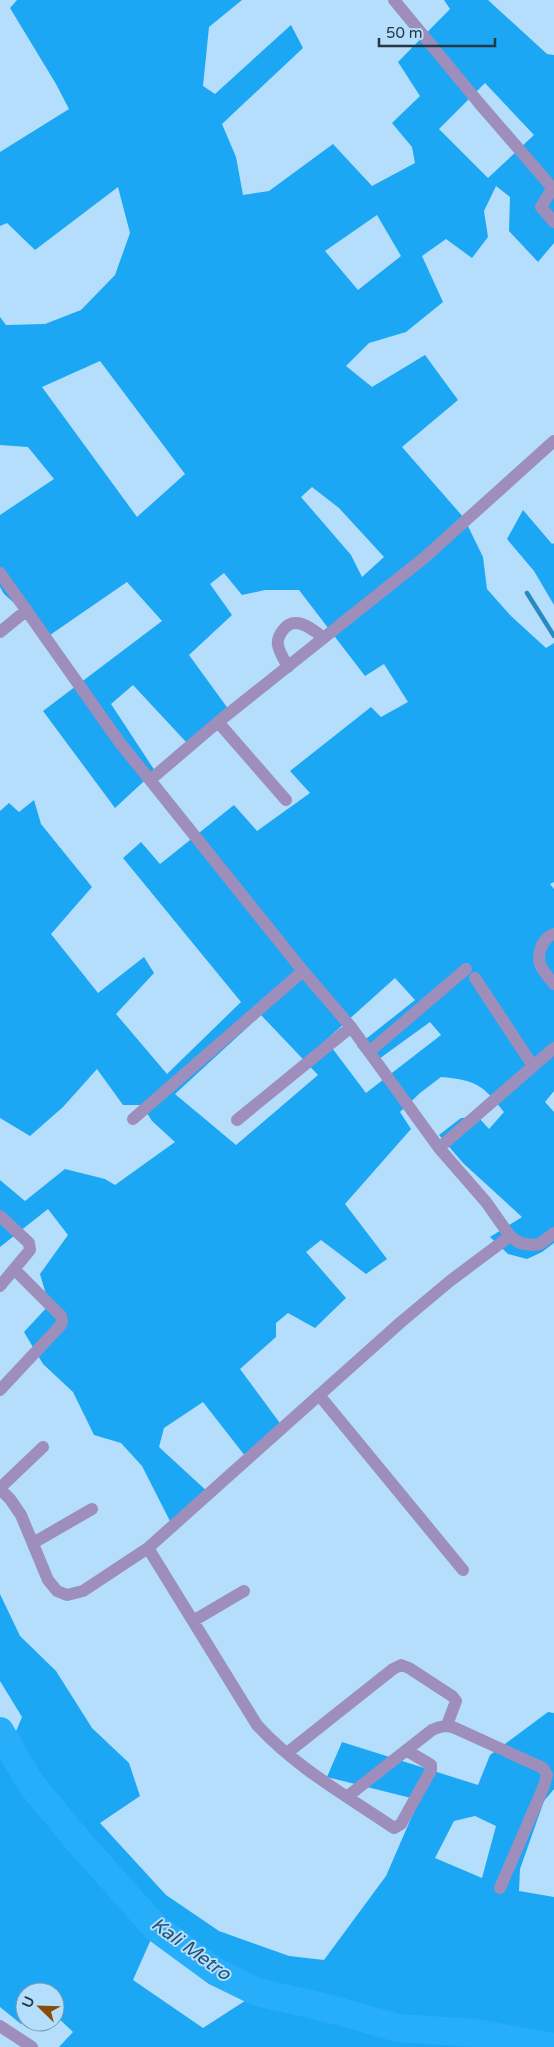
<svg xmlns="http://www.w3.org/2000/svg" width="554" height="2047" viewBox="0 0 554 2047" font-family="'Varela Round',sans-serif">
<style>
.forest{fill:#1ba7f3;fill-rule:evenodd}
.lines{fill:none;stroke-linecap:round;stroke-linejoin:round}
.stream{stroke:#278ac3;stroke-width:4.5}
.river{stroke:#27aefa;stroke-width:28}
.minor{stroke:#9e8ebc;stroke-width:12}
.labels{text-anchor:middle;dominant-baseline:central;stroke-width:4;stroke-linejoin:round;paint-order:stroke}
.water-label{font-size:19px;font-style:italic;fill:#235373;stroke:#b4defc}
</style>
<rect width="100%" height="100%" fill="#b4defc"/>
<path class="forest" d="M 17,0 L 242,0 L 209,27 L 203,86 L 215,94 L 291,25 L 303,48 L 222,124 L 236,157 L 243,195 L 269,191 L 333,144 L 372,186 L 415,163 L 412,147 L 392,123 L 420,96 L 398,62 L 450,9 L 444,0 L 488,0 L 547,54 L 554,55 L 554,243 L 538,262 L 509,231 L 510,197 L 496,186 L 484,211 L 488,237 L 472,258 L 446,239 L 422,256 L 443,302 L 406,332 L 369,343 L 346,366 L 372,387 L 425,355 L 458,400 L 402,447 L 464,518 L 483,557 L 487,589 L 511,616 L 546,648 L 554,643 L 554,882 L 550,884 L 554,889 L 554,1091 L 545,1102 L 554,1112 L 554,1243 L 542,1252 L 527,1259 L 508,1254 L 490,1237 L 522,1217 L 463,1163 L 439,1135 L 461,1118 L 478,1117 L 489,1129 L 504,1112 C 483,1085 476,1080 441,1077 L 420,1093 L 400,1112 L 411,1129 L 345,1204 L 387,1259 L 366,1274 L 321,1240 L 306,1252 L 346,1298 L 315,1328 L 288,1313 L 276,1323 L 276,1337 L 240,1369 L 285,1430 L 249,1461 L 203,1402 L 164,1428 L 159,1447 L 210,1494 L 174,1529 L 142,1466 L 121,1443 L 94,1435 L 73,1392 L 43,1364 L 24,1332 L 49,1305 L 40,1274 L 68,1235 L 48,1209 L 0,1247 L 0,1180 L 25,1201 L 65,1169 L 105,1179 L 115,1185 L 175,1142 L 152,1121 L 142,1105 L 123,1105 L 97,1069 L 63,1107 L 30,1136 L 0,1118 L 0,811 L 9,803 L 19,812 L 34,800 L 41,824 L 92,887 L 51,934 L 98,993 L 144,957 L 154,973 L 116,1014 L 167,1074 L 241,1002 L 123,858 L 141,842 L 160,864 L 234,805 L 257,831 L 310,793 L 290,771 L 371,707 L 381,717 L 408,702 L 384,664 L 365,676 L 299,590 L 265,590 L 242,595 L 224,573 L 210,584 L 232,615 L 189,655 L 229,710 L 187,743 L 133,685 L 111,704 L 155,771 L 115,808 L 43,711 L 162,621 L 127,582 L 50,635 L 4,594 L 0,587 L 0,515 L 54,479 L 28,447 L 0,445 L 0,317 L 6,325 L 45,324 L 81,310 L 115,275 L 130,233 L 118,187 L 35,250 L 7,223 L 0,226 L 0,152 L 69,109 L 56,84 L 10,8 ZM 485,83 L 534,135 L 488,178 L 439,129 ZM 377,215 L 401,256 L 358,290 L 325,251 ZM 100,361 L 185,474 L 137,517 L 42,387 ZM 312,487 L 339,508 L 384,557 L 362,577 L 351,555 L 301,497 ZM 395,978 L 415,1000 L 357,1046 L 372,1064 L 430,1022 L 441,1035 L 366,1093 L 326,1040 ZM 261,1015 L 318,1075 L 236,1145 L 175,1094 Z
M 523,510 L 552,544 L 554,543 L 554,605 L 534,571 L 507,539 Z
M 0,1594 L 20,1636 L 56,1671 L 92,1728 L 129,1763 L 140,1796 L 100,1823 L 166,1895 L 219,1931 L 289,1956 L 324,1960 L 386,1876 L 419,1800 L 327,1777 L 342,1742 L 478,1785 L 490,1755 L 548,1712 L 554,1713 L 554,1789 L 544,1801 L 520,1869 L 519,1891 L 554,1897 L 554,2047 L 59,2047 L 73,2032 L 55,2015 L 55,1992 L 25,1992 L 25,2020 L 21,2024 L 0,2007 L 0,1733 L 10,1746 L 22,1717 L 0,1681 ZM 475,1816 L 496,1826 L 482,1878 L 435,1858 L 454,1821 ZM 156,1928 L 216,1972 L 257,1993 L 203,2028 L 133,1980 Z"/>
<g class="lines">
<path class="stream" d="M 527,593 L 554,636"/>
<path class="river" d="M 0,1731 L 31,1784 L 80,1843 L 156,1928 L 216,1972 L 257,1992 L 327,2008 L 398,2028 L 475,2033 L 554,2047"/>
<path class="minor" d="M 394,0 L 479,103 L 550,185 L 552,189 L 541,207 L 554,222
M 0,573 L 120,743 L 150,780 L 218,722 L 424,558 L 554,441
M 0,632 L 27,610
M 288,667 C 285,661 279,652 278,645 C 277,640 280,634 283,630 C 295,614 312,629 324,638
M 218,722 L 286,800
M 150,780 L 303,971 L 351,1027 L 439,1148 L 486,1202 L 510,1236 L 520,1243 L 532,1245 L 540,1244 L 554,1233
M 554,934 C 548,936 545,939 542,945 C 534,963 543,970 554,984
M 475,978 L 533,1066
M 369,1052 L 466,969
M 133,1119 L 303,971
M 237,1120 L 351,1027
M 439,1148 L 554,1048
M 0,1216 L 29,1243 L 30,1250 L 0,1286
M 0,1390 L 60,1326 L 62,1322 L 61,1316 L 15,1270
M 319,1395 L 463,1570
M 0,1488 L 43,1447
M 0,1489 L 10,1499 L 21,1515 L 48,1580 L 57,1591 L 67,1595 L 83,1591 L 148,1548 L 401,1322 L 450,1281 L 510,1236
M 33,1543 L 92,1509
M 148,1548 L 257,1725 C 295,1767 347,1796 394,1828 L 401,1824 L 431,1770 L 431,1765 L 406,1750
M 193,1621 L 244,1591
M 287,1753 L 393,1669 L 401,1665 L 409,1668 L 452,1696 L 456,1701 L 447,1725
M 348,1796 L 432,1730 C 441,1726 446,1725 455,1728 L 543,1768 L 547,1775 L 544,1786 L 500,1888
M 0,2026 L 32,2047"/>
</g>
<g class="labels">
<g class="water-label">
<text transform="translate(191 1949) rotate(36)">Kali Metro</text>
</g>
</g>
<g transform="translate(40 2007) rotate(293)"><circle r="24" fill="#b4defc" stroke="#7b9bb2"/>
<path d="M0-4L9 19L0 12L-9 19Z" fill="#884c08"/>
<text y="-8" font-size="14" font-weight="bold" text-anchor="middle" fill="#263642">U</text>
</g>
<path d="M379 38v8h116v-8" fill="none" stroke="#263642" stroke-width="2.5"/>
<text x="386" y="38" font-size="15" fill="#263642" stroke="#b4defc" stroke-width="4" paint-order="stroke">50 m</text>
</svg>
